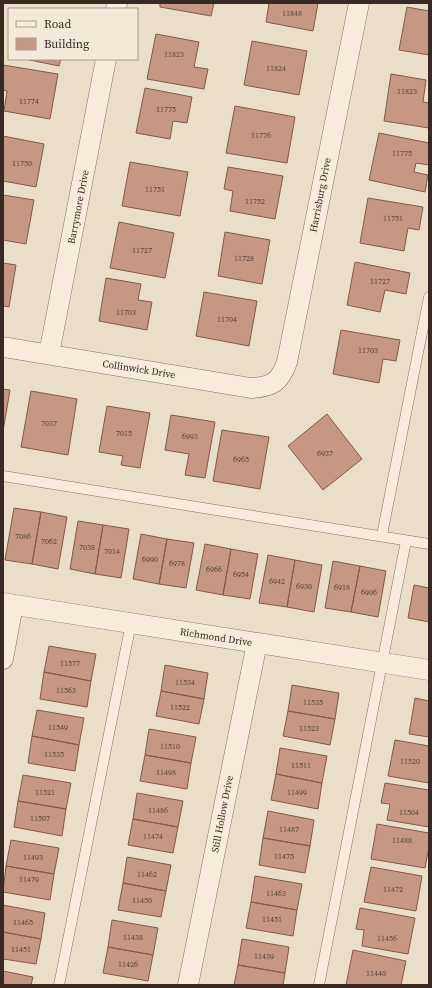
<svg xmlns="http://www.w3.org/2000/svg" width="432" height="988" viewBox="0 0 432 988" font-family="'Source Serif 4',serif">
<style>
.building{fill:#c69883;stroke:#845947}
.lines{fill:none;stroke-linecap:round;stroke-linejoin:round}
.lane-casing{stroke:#86705f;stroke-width:11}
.street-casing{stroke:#86705f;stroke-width:21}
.lane{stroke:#f7ecdc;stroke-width:10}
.street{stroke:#f7ecdc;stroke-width:20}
.labels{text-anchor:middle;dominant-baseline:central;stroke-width:3;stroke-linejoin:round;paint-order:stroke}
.number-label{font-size:8px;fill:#5c463a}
.street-label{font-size:10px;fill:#382a22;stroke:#f3e9d8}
</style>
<rect width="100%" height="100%" fill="#ebdec9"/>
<path class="building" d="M 160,3 L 214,3 L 211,16 L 160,7 Z
M 269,3 L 318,3 L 313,31 L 266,22 Z
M 407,7 L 429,11 L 429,55 L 399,50 Z
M 156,34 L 199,42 L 194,67 L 208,69 L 204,89 L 147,79 Z
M 252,41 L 307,51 L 299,95 L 244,85 Z
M 25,59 L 61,59 L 59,66 Z
M 3,65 L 58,74 L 50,119 L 4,111 L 7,91 L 3,90 Z
M 391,74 L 426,80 L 423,102 L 429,103 L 429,128 L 384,121 Z
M 145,88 L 192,97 L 187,123 L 173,121 L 170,139 L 136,133 Z
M 235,106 L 295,117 L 287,163 L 226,153 Z
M 379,133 L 429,143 L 429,165 L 416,163 L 414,172 L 428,175 L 425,192 L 369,180 Z
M 3,136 L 44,144 L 36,187 L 3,181 Z
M 130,162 L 188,172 L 180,216 L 122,206 Z
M 228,167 L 283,176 L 275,219 L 230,211 L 233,191 L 224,189 Z
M 3,195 L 34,200 L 26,244 L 3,240 Z
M 368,198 L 423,207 L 419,230 L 408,228 L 404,251 L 360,243 Z
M 119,222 L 174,233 L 165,278 L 110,268 Z
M 225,232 L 270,240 L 262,284 L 218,276 Z
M 355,262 L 410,273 L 406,294 L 385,290 L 380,312 L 347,305 Z
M 3,263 L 16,265 L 9,307 L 3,306 Z
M 106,278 L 141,284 L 138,300 L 152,302 L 147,330 L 99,321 Z
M 204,292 L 257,301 L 249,346 L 196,336 Z
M 341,330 L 400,340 L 396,361 L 383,359 L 379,383 L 333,374 Z
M 3,389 L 10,390 L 3,431 Z
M 31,391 L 77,399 L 68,455 L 21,447 Z
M 107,406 L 150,413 L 140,468 L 121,465 L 123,456 L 99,452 Z
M 327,414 L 362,459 L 323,490 L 288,446 Z
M 171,415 L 215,422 L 205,478 L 185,475 L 189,454 L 165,450 Z
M 222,430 L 269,437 L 260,489 L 213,481 Z
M 14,508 L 41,512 L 32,564 L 5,560 Z
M 41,512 L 67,517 L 58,569 L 32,564 Z
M 78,521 L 103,525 L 95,574 L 70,569 Z
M 103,525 L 129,529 L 121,578 L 95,574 Z
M 141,534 L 167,539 L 159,584 L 133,579 Z
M 167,539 L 194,543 L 186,588 L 159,584 Z
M 205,544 L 231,549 L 223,595 L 196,590 Z
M 231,549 L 258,554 L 250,599 L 223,595 Z
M 268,555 L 295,560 L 287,607 L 259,603 Z
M 295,560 L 322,565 L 314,612 L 287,607 Z
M 333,561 L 360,566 L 351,612 L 325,608 Z
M 360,566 L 386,571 L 378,617 L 351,612 Z
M 414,585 L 429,588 L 429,622 L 408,618 Z
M 49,646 L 96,654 L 91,681 L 44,672 Z
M 165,665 L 208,673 L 204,699 L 161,691 Z
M 44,672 L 91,681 L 87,707 L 40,699 Z
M 292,685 L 339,693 L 335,719 L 288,711 Z
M 161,691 L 204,699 L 199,724 L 156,716 Z
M 415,698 L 429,701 L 429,737 L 409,734 Z
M 37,710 L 84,718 L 79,745 L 32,736 Z
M 288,711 L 335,719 L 330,745 L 283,736 Z
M 149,729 L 196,737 L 191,763 L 145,755 Z
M 32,736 L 79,745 L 75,771 L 28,763 Z
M 395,740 L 429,746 L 429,783 L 388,776 Z
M 280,748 L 327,756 L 322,783 L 276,774 Z
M 145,755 L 191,763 L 187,789 L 140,781 Z
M 276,774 L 322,783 L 318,809 L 271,800 Z
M 23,775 L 71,783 L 66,809 L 18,801 Z
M 385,783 L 429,790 L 429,827 L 387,820 L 390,804 L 381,803 Z
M 137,793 L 183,801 L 178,827 L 133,819 Z
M 18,801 L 66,809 L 62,836 L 14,827 Z
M 268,811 L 314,820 L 310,846 L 263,838 Z
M 133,819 L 178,827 L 173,853 L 128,845 Z
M 377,824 L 429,833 L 429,847 L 425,868 L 371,859 Z
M 263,838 L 310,846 L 305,873 L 259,865 Z
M 11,840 L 59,848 L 54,874 L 6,866 Z
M 127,857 L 171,865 L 166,891 L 123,883 Z
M 6,866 L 54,874 L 50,900 L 3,892 Z
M 371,867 L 422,876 L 416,911 L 364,902 Z
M 255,876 L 302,884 L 297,910 L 251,902 Z
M 123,883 L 166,891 L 161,917 L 118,910 Z
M 251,902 L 297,910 L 293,936 L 246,928 Z
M 3,905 L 45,913 L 41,939 L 3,932 Z
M 360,908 L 415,918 L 408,954 L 362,946 L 364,930 L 356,929 Z
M 112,920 L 158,928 L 153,955 L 108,947 Z
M 3,932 L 41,939 L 36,964 L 3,959 Z
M 242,939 L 289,947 L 285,973 L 238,965 Z
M 108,947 L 153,955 L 148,981 L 103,973 Z
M 353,950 L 406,961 L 401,985 L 346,985 Z
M 238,965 L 285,973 L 283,985 L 234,985 Z
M 3,971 L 33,977 L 31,985 L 3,985 Z"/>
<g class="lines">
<defs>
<path id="lane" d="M 3,476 L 429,544
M 382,535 L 429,297
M 59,985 L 131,623
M 319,985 L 406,541"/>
<path id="street" d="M 116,9 L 117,3
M 3,347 L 251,388 C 272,387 280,382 287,362 L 359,3
M 49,354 L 106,59
M 3,603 L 429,670
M 3,659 L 13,605
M 188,985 L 257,643"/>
</defs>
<use href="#lane" class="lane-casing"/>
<use href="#street" class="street-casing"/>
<use href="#lane" class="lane"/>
<use href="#street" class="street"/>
</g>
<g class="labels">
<g class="number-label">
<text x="292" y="13">11848</text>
<text x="174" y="54">11823</text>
<text x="276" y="68">11824</text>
<text x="407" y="91">11823</text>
<text x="29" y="101">11774</text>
<text x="166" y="109">11775</text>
<text x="261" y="135">11776</text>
<text x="402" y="153">11775</text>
<text x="22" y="163">11750</text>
<text x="155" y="189">11751</text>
<text x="255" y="201">11752</text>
<text x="393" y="218">11751</text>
<text x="142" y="250">11727</text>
<text x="244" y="258">11728</text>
<text x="380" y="281">11727</text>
<text x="126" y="312">11703</text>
<text x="227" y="319">11704</text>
<text x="368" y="350">11703</text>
<text x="49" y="423">7037</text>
<text x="124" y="433">7015</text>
<text x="190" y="436">6993</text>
<text x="325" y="453">6937</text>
<text x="241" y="459">6965</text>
<text x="23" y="536">7086</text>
<text x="49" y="541">7062</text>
<text x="87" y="547">7038</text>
<text x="112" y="551">7014</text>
<text x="150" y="559">6990</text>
<text x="177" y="563">6978</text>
<text x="214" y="569">6966</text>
<text x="241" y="574">6954</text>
<text x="277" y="581">6942</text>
<text x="304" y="586">6930</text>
<text x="342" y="587">6918</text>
<text x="369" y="592">6906</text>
<text x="70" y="663">11577</text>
<text x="185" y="682">11534</text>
<text x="66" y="690">11563</text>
<text x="313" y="702">11535</text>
<text x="180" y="707">11522</text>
<text x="58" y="727">11549</text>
<text x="309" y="728">11523</text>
<text x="170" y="746">11510</text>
<text x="54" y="754">11535</text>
<text x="410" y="761">11520</text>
<text x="301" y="765">11511</text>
<text x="166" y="772">11498</text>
<text x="45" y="792">11521</text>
<text x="297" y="792">11499</text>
<text x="158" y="810">11486</text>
<text x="409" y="812">11504</text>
<text x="40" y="818">11507</text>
<text x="289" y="829">11487</text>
<text x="153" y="836">11474</text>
<text x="402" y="840">11488</text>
<text x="284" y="856">11475</text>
<text x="33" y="857">11493</text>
<text x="147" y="874">11462</text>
<text x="29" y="879">11479</text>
<text x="393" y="889">11472</text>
<text x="276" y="893">11463</text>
<text x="142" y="900">11450</text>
<text x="272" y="919">11451</text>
<text x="23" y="922">11465</text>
<text x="133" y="937">11438</text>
<text x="387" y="938">11456</text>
<text x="21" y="949">11451</text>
<text x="264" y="956">11439</text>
<text x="128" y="964">11426</text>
<text x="376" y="973">11440</text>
</g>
<g class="street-label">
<text transform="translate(320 195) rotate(-79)">Harrisburg Drive</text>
<text transform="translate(78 207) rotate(-79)">Barrymore Drive</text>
<text transform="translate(139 369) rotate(9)">Collinwick Drive</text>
<text transform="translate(216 637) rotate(9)">Richmond Drive</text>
<text transform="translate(222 814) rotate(-79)">Still Hollow Drive</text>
</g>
</g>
<rect width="432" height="988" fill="none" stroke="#382a22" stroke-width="8"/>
<rect x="8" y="8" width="130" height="52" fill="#f3e9d8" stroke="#a89d8f"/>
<rect x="16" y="21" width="20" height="6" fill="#f7ecdc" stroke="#a89d8f"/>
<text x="44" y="28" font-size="12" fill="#382a22">Road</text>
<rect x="16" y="38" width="20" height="12" fill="#c69883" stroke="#a89d8f"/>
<text x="44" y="48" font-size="12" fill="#382a22">Building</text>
</svg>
